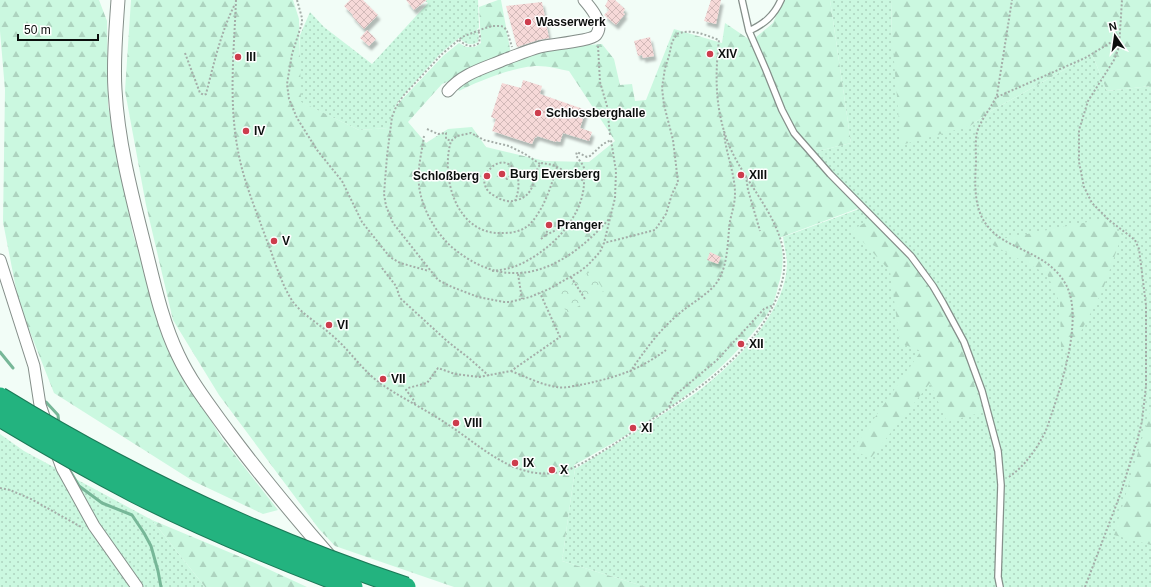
<svg xmlns="http://www.w3.org/2000/svg" width="1151" height="587" viewBox="0 0 1151 587" font-family="Arial,sans-serif">
<style>
.grass{fill:url(#grass-dots)}
.forest{fill:url(#forest-firs)}
.park{fill:url(#park-crowns)}
.lines{fill:none;stroke-linecap:round;stroke-linejoin:round}
.stream{stroke:#77b798;stroke-width:3}
.building{fill:url(#building-cross-hatch);filter:url(#shadow)}
.service-casing{stroke:#858f8a;stroke-width:8}
.minor-casing{stroke:#858f8a;stroke-width:13}
.tertiary-casing{stroke:#858f8a;stroke-width:15}
.path{stroke:#a4ada8;stroke-width:2;stroke-dasharray:2 2;stroke-linecap:butt}
.service{stroke:#fff;stroke-width:5.5}
.minor{stroke:#fff;stroke-width:11}
.tertiary{stroke:#fff;stroke-width:13}
.motorway-bridge-casing{stroke:#1b7957;stroke-width:21;stroke-linecap:butt}
.motorway-bridge{stroke:#23b37f;stroke-width:19}
.poi-dot{fill:#cd3d4d;stroke:#fff;stroke-width:1.5}
.labels{text-anchor:middle;dominant-baseline:central;stroke-width:3;stroke-linejoin:round;paint-order:stroke}
.poi-label{font-size:12px;font-weight:bold;fill:#0b0e0d;stroke:#fff;text-anchor:start}
</style>
<defs>
<pattern id="grass-dots" width="8" height="8" patternUnits="userSpaceOnUse"><rect width="8" height="8" fill="#cbf8e0"/><path d="M2 2h.1M6 6h.1" fill="none" stroke="#add3bf" stroke-width="1.8" stroke-linecap="round"/></pattern>
<pattern id="forest-firs" width="22" height="20" patternUnits="userSpaceOnUse"><rect width="22" height="20" fill="#cbf8e0"/><path d="M5 1l3.5 6h-7zM16 11l3.5 6h-7z" fill="#add3bf"/></pattern>
<pattern id="park-crowns" width="20" height="18" patternUnits="userSpaceOnUse"><rect width="20" height="18" fill="#cbf8e0"/><path d="M2 6a3 3 0 1 1 6 0M12 15a3 3 0 1 1 6 0" fill="none" stroke="#add3bf"/></pattern>
<pattern id="building-cross-hatch" width="8" height="8" patternUnits="userSpaceOnUse"><rect width="8" height="8" fill="#f6d9d8"/><path d="M0 0l8 8M0 8l8-8" fill="none" stroke="#d2b9b8"/></pattern>
<filter id="shadow"><feDropShadow dx="2.5" dy="4.5" stdDeviation="1" flood-color="#0004"/></filter>
</defs>
<rect width="100%" height="100%" fill="#f2fdf7"/>
<path class="grass" d="M 424,0 L 478,0 L 479,28 L 477,29 L 479,36 L 478,42 C 470,47 465,43 459,38 L 440,54 L 401,98 L 394,108 L 389,128 L 359,130 L 300,102 L 300,35 L 310,12 L 324,27 L 372,64 L 428,3 Z
M 830,0 L 891,0 L 892,37 L 970,126 L 991,111 L 1092,54 L 1107,91 L 1151,86 L 1151,587 L 646,587 L 562,561 L 575,469 C 605,451 634,433 663,414 C 677,405 693,396 706,385 C 740,358 786,310 787,264 C 787,256 784,246 783,237 L 859,209 L 863,204 L 814,152 L 851,143 Z
M 0,434 L 24,451 L 152,520 L 205,587 L 0,587 Z"/>
<path class="forest" d="M 0,0 L 99,0 L 107,21 L 108,106 L 133,234 L 174,362 L 223,440 L 278,510 L 263,514 L 193,481 L 54,393 L 19,304 L 3,222 L 5,90 L 0,31 Z
M 131,0 L 293,0 L 299,19 L 301,102 L 359,130 L 388,128 L 394,108 L 443,56 L 459,43 L 466,47 L 475,47 L 481,43 L 479,7 L 498,0 L 501,0 L 511,54 L 442,84 L 408,122 L 426,143 L 448,129 L 472,127 L 486,147 L 545,161 L 589,162 L 615,141 L 569,71 C 559,69 548,66 538,66 C 516,66 479,81 459,91 L 457,86 L 467,79 L 535,53 L 561,47 L 602,44 L 614,59 L 620,85 L 632,84 L 635,101 L 646,100 L 674,29 L 722,43 L 725,23 L 750,40 L 786,124 L 799,143 L 859,208 L 779,238 C 785,254 783,271 778,286 C 777,292 775,298 773,304 C 768,315 760,324 752,334 C 706,390 637,430 574,465 L 575,469 L 562,561 L 646,587 L 454,587 L 335,546 L 319,529 L 219,395 L 173,320 L 146,205 L 125,91 Z
M 783,0 L 830,0 L 851,143 L 814,152 L 802,139 L 791,124 L 755,38 L 773,23 Z
M 891,0 L 1151,0 L 1151,86 L 1107,91 L 1092,54 L 991,111 L 970,126 L 901,145 L 892,37 Z
M 1103,219 L 1122,235 L 1102,292 L 1072,348 L 1061,348 L 1060,303 L 1047,274 L 987,242 Z
M 870,220 L 909,257 L 929,287 L 952,328 L 967,362 L 983,412 L 947,422 L 930,383 L 870,459 L 853,449 L 921,351 L 900,343 L 890,271 L 852,230 Z
M 1151,408 L 1151,545 L 1114,535 Z
M 152,520 L 255,563 L 307,587 L 205,587 Z"/>
<path class="park" d="M 592,271 L 604,291 L 567,313 L 555,292 Z"/>
<g class="lines">
<path class="stream" d="M 0,352 L 13,368
M 46,402 L 58,415 L 59,424
M 66,464 L 79,486 L 102,503 L 132,515 L 144,533 L 151,546 L 158,571 L 161,587"/>
</g>
<path class="building" d="M 350,0 L 363,0 L 378,15 L 364,29 L 352,16 L 353,15 L 344,6 Z
M 406,0 L 427,0 L 414,10 Z
M 608,0 L 615,0 L 625,9 L 623,13 L 625,14 L 616,25 L 604,15 L 609,10 L 605,6 Z
M 711,0 L 721,0 L 716,24 L 704,21 Z
M 542,2 L 549,38 L 538,40 L 517,47 L 506,6 Z
M 367,30 L 376,39 L 369,46 L 360,38 Z
M 650,37 L 654,56 L 643,58 L 642,55 L 638,56 L 634,41 Z
M 523,80 L 542,86 L 540,94 L 586,110 L 580,128 L 592,132 L 589,141 L 563,133 L 560,142 L 556,141 L 556,142 L 537,136 L 536,138 L 535,137 L 532,144 L 492,131 L 496,119 L 491,117 L 502,83 L 521,88 Z
M 710,252 L 721,257 L 718,264 L 707,260 Z"/>
<g class="lines">
<defs>
<path id="service" d="M 742,0 L 749,31 L 766,70 L 782,110 L 794,133 L 830,174 L 911,256 L 933,286 L 943,303 L 964,342 L 982,391 L 998,451 L 1001,485 L 998,577 L 1000,587
M 749,31 C 764,24 774,16 781,0"/>
<path id="minor" d="M 448,91 C 463,73 485,68 506,59 C 517,55 529,50 540,47 C 552,44 591,41 596,35 C 605,24 591,8 584,0
M 0,260 L 34,366 L 40,405 L 47,425
M 55,449 L 62,468 L 94,526 L 137,587"/>
<path id="tertiary" d="M 118,0 C 116,30 113,60 115,90 C 118,144 132,196 145,248 C 154,284 162,322 178,355 C 191,383 211,408 229,433 C 261,476 296,518 331,558"/>
</defs>
<use href="#service" class="service-casing"/>
<use href="#minor" class="minor-casing"/>
<use href="#tertiary" class="tertiary-casing"/>
<path class="path" d="M 236,0 C 234,52 228,104 239,156 C 245,185 257,213 267,241 C 275,261 281,284 293,302 C 304,316 321,325 334,337 C 349,350 360,367 376,380 C 398,397 424,408 447,424 C 480,445 511,478 554,473 C 573,471 591,458 608,448 C 628,435 648,422 668,409 C 715,378 767,338 782,282 C 796,228 744,187 727,140 C 715,107 715,75 719,40 C 705,35 692,28 677,34 L 672,42 L 669,56 L 665,68 L 662,88 L 664,105 L 673,140 L 678,182 L 672,194 L 666,214 L 655,230 L 604,243
M 297,0 L 302,18 L 302,23 L 292,54 L 287,84 L 289,99 L 297,118 L 317,150 L 342,181 L 362,222 L 385,251 L 390,257 L 400,263 L 429,271
M 459,40 C 465,45 471,49 479,43 L 480,36 L 478,30
M 598,46 L 600,82 L 607,106 L 610,135
M 185,53 L 200,93 L 204,95 L 206,94 C 214,63 221,32 235,4
M 997,97 L 1085,58 L 1120,37
M 427,129 L 438,134 L 446,133 L 446,139 L 451,141
M 424,136 C 422,152 417,169 419,185 C 421,207 436,234 453,248 C 511,296 565,269 609,219
M 540,164 L 525,154 L 509,146 L 484,140 L 471,133 L 457,136 L 451,141 C 440,178 457,236 503,233 C 513,233 522,231 529,225 C 544,210 551,186 557,167
M 746,176 L 748,190 L 760,231
M 506,178 L 507,179 L 516,171
M 515,201 C 528,170 502,146 484,177 C 484,185 486,191 493,195 C 501,200 508,203 517,200 C 539,194 531,171 542,163 L 553,165 L 584,181
M 548,227 L 546,235 L 568,224
M 541,239 L 546,235
M 382,268 L 396,286 L 400,298 L 447,341 L 470,359 L 489,376
M 492,271 C 500,270 508,269 516,266 C 548,253 582,220 584,184 C 584,179 585,173 584,168 C 583,164 578,159 576,155 L 577,152 L 587,157 L 590,156 L 603,144 L 611,140 L 616,171 L 615,198 L 604,243 L 600,252 L 588,265 L 579,272 L 549,289 L 530,297 L 510,302 L 504,302 L 478,297 L 452,287 L 438,280 L 393,223 L 386,206 L 384,194 L 387,156 L 392,117 L 396,107 L 403,96 L 442,54 L 462,37 L 485,28 L 493,26 L 501,26 L 504,27 L 507,31 L 512,47
M 518,274 L 522,299
M 571,277 L 585,299
M 511,371 C 526,377 542,385 557,387 C 565,389 576,385 585,384 C 617,377 639,370 666,350
M 630,372 C 645,350 660,329 681,312 C 692,303 705,296 715,285 C 729,267 727,242 730,221 C 732,212 735,203 735,194 C 735,172 725,152 724,131
M 415,404 L 413,399 L 406,390 L 408,388 L 427,383 L 438,368 L 455,374 L 479,377 L 511,371 L 560,337 L 540,293
M 669,407 L 673,397 L 717,360 L 764,309 L 773,305
M 1009,477 C 1023,467 1034,453 1042,438 C 1047,430 1049,421 1052,413 C 1063,380 1084,314 1065,283 C 1052,261 1030,254 1009,243 C 974,225 974,197 976,162 C 976,152 975,142 977,132 C 981,119 992,107 997,95 L 1012,0
M 0,488 L 10,490 L 31,499 L 83,528
M 1085,587 L 1120,495 L 1138,438 L 1142,421 L 1146,386 L 1146,305 L 1139,249 L 1135,240 L 1109,220 L 1092,203 L 1084,187 L 1079,162 L 1079,130 L 1088,101 L 1114,60 L 1119,47 L 1122,0"/>
<use href="#service" class="service"/>
<use href="#minor" class="minor"/>
<use href="#tertiary" class="tertiary"/>
<defs>
<path id="motorway-bridge" d="M 0,397 C 130,477 261,539 406,587
M 0,417 C 45,444 89,469 135,493 C 206,529 279,559 353,587"/>
</defs>
<use href="#motorway-bridge" class="motorway-bridge-casing"/>
<use href="#motorway-bridge" class="motorway-bridge"/>
</g>
<g class="poi-dot">
<circle cx="528" cy="22" r="4"/>
<circle cx="710" cy="54" r="4"/>
<circle cx="238" cy="57" r="4"/>
<circle cx="538" cy="113" r="4"/>
<circle cx="246" cy="131" r="4"/>
<circle cx="502" cy="174" r="4"/>
<circle cx="741" cy="175" r="4"/>
<circle cx="487" cy="176" r="4"/>
<circle cx="549" cy="225" r="4"/>
<circle cx="274" cy="241" r="4"/>
<circle cx="329" cy="325" r="4"/>
<circle cx="741" cy="344" r="4"/>
<circle cx="383" cy="379" r="4"/>
<circle cx="456" cy="423" r="4"/>
<circle cx="633" cy="428" r="4"/>
<circle cx="515" cy="463" r="4"/>
<circle cx="552" cy="470" r="4"/>
</g>
<g class="labels">
<g class="poi-label">
<text x="536" y="22">Wasserwerk</text>
<text x="718" y="54">XIV</text>
<text x="246" y="57">III</text>
<text x="546" y="113">Schlossberghalle</text>
<text x="254" y="131">IV</text>
<text x="510" y="174">Burg Eversberg</text>
<text x="749" y="175">XIII</text>
<text x="479" y="176" text-anchor="end">Schloßberg</text>
<text x="557" y="225">Pranger</text>
<text x="282" y="241">V</text>
<text x="337" y="325">VI</text>
<text x="749" y="344">XII</text>
<text x="391" y="379">VII</text>
<text x="464" y="423">VIII</text>
<text x="641" y="428">XI</text>
<text x="523" y="463">IX</text>
<text x="560" y="470">X</text>
</g>
</g>
<g transform="translate(1115 36) rotate(347)" stroke="#ffffff" stroke-width="3" paint-order="stroke">
<path d="M0-3L7 15L0 10L-7 15Z" fill="#0b0e0d"/>
<text y="-6" font-size="11" font-weight="bold" text-anchor="middle" fill="#0b0e0d">N</text>
</g>
<path d="M18 34v6h80v-6" fill="none" stroke="#0b0e0d" stroke-width="2"/>
<text x="24" y="34" font-size="12" fill="#0b0e0d" stroke="#ffffff" stroke-width="3" paint-order="stroke">50 m</text>
</svg>
